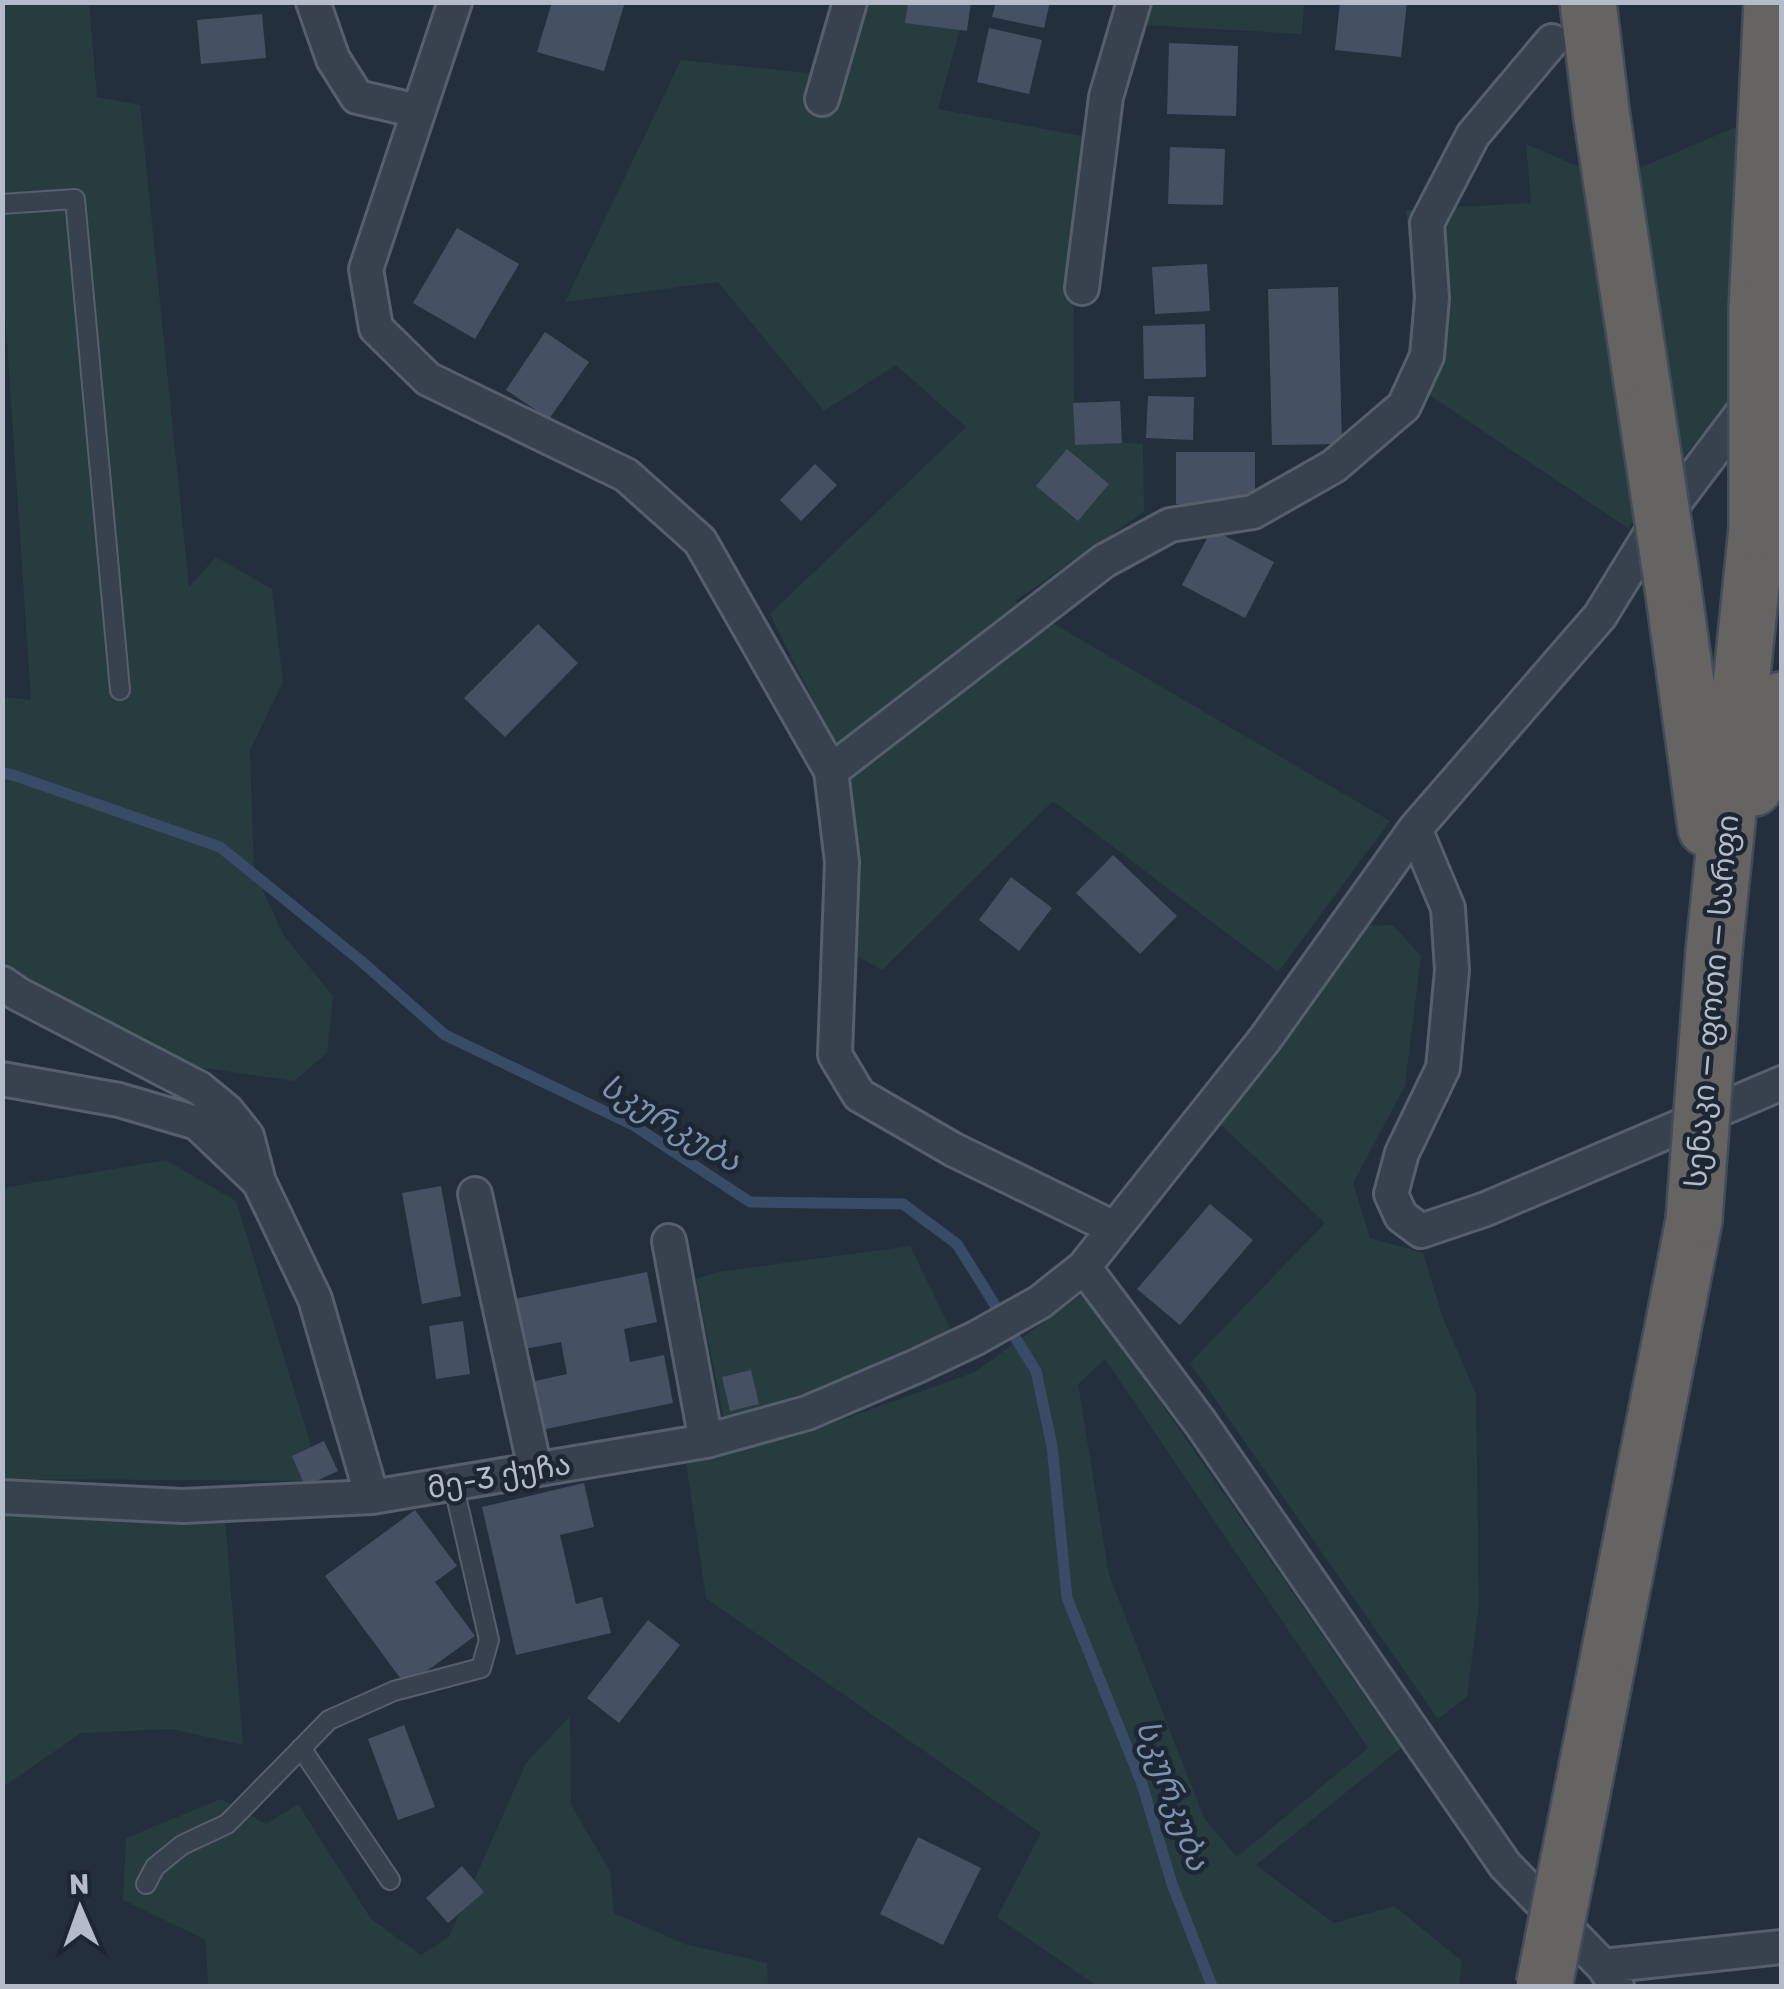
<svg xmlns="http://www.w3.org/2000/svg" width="1784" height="1989" viewBox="0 0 1784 1989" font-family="Rubik,'Noto Sans Georgian',sans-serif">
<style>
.green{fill:#263c3f;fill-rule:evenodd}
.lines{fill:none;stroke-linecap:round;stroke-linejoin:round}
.stream{stroke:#394c67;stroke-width:11}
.building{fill:#455162}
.service-casing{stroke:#565f6c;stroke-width:22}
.minor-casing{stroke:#565f6c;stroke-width:38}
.trunk-casing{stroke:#434c59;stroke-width:60}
.service{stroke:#38414e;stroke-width:18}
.minor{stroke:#38414e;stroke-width:32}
.trunk{stroke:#656462;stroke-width:55}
.trunk-bridge-casing{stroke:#434c59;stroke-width:60;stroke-linecap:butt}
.trunk-bridge{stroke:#656462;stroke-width:55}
.labels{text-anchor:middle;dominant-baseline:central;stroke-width:9;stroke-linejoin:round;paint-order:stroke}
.street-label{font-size:30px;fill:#b4bcc9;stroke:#1d2633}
.water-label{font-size:32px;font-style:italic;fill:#7c92b1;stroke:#1d2633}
</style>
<rect width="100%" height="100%" fill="#242f3e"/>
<path class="green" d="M 2,3 L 89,3 L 97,97 L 140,105 L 189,587 L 216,557 L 272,589 L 283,682 L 250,750 L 254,871 L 284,936 L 333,996 L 327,1053 L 294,1081 L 169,1063 L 3,986 L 3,697 L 31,700 L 3,283 Z
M 830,3 L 967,3 L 938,109 L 1087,137 L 1073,247 L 1074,440 L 1143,444 L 1144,512 L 1015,601 L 1390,821 L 1278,972 L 1053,801 L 882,970 L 852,953 L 850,774 L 770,614 L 966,427 L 896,365 L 824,411 L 718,282 L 565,302 L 681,60 L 809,73 Z
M 1150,3 L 1304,3 L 1302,34 L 1142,25 Z
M 1781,108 L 1781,334 L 1628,528 L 1425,392 L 1406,210 L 1531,203 L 1526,144 L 1611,180 Z
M 1393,925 L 1421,956 L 1405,1086 L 1353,1183 L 1370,1238 L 1423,1253 L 1443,1318 L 1476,1394 L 1479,1603 L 1467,1697 L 1438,1719 L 1190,1363 L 1325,1223 L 1219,1123 L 1363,926 Z
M 166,1160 L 236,1201 L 322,1481 L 3,1479 L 3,1188 Z
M 910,1246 L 953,1334 L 844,1381 L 724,1419 L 696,1279 L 718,1272 Z
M 1084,1293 L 1401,1748 L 1256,1865 L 1334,1923 L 1394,1906 L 1462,1961 L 1459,1986 L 1097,1986 L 997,1917 L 1041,1833 L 706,1598 L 685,1456 L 791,1438 L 975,1372 ZM 1105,1359 L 1368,1748 L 1237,1857 L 1204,1818 L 1109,1575 L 1078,1384 Z
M 3,1513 L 225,1516 L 243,1745 L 171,1729 L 81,1733 L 3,1787 Z
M 570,1716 L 571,1805 L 610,1871 L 614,1913 L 684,1944 L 767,1963 L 768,1986 L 208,1986 L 206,1940 L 123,1900 L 126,1838 L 221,1799 L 266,1824 L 298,1804 L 371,1919 L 421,1955 L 449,1937 L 526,1763 Z"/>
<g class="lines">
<path class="stream" d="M 2,773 L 13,775 L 220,847 L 361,961 L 445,1035 L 633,1125 L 750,1202 L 903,1204 L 957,1244 L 1036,1371 L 1052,1446 L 1067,1598 L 1142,1784 L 1172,1884 L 1212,1986"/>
</g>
<path class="building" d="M 552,2 L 625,2 L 604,71 L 537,52 Z
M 908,2 L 971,2 L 967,31 L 905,23 Z
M 996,2 L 1050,2 L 1044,28 L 992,17 Z
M 1340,2 L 1407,2 L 1401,57 L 1335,50 Z
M 262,14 L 266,58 L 201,64 L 197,20 Z
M 989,28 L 1042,40 L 1029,94 L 977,82 Z
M 1169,43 L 1238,46 L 1236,116 L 1167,114 Z
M 1170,147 L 1225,149 L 1223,205 L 1168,204 Z
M 457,228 L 519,264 L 475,339 L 413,303 Z
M 1207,264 L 1210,311 L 1155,314 L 1152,267 Z
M 1338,287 L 1342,444 L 1272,445 L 1268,289 Z
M 1205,324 L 1206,377 L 1144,379 L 1143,326 Z
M 545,332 L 589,362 L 549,419 L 506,390 Z
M 1148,396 L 1194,397 L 1193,440 L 1146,438 Z
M 1120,401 L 1122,443 L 1075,445 L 1073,403 Z
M 1067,449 L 1109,484 L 1078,521 L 1036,486 Z
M 1176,452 L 1255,452 L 1255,504 L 1176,504 Z
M 815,464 L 837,485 L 801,521 L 780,500 Z
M 1212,529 L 1274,562 L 1245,618 L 1182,585 Z
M 538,624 L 578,663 L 505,737 L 464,698 Z
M 1113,855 L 1177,916 L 1140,954 L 1076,893 Z
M 1011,877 L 1052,908 L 1019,951 L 979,920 Z
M 441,1186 L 461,1296 L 422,1304 L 402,1193 Z
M 1210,1204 L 1253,1240 L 1180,1325 L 1137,1289 Z
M 647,1272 L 657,1322 L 624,1329 L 630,1362 L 664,1355 L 673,1403 L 541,1430 L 531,1382 L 567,1374 L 561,1342 L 524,1349 L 514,1299 Z
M 463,1321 L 470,1374 L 436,1379 L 429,1326 Z
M 751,1370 L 759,1404 L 730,1411 L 722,1377 Z
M 324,1441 L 338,1471 L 305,1486 L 292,1456 Z
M 584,1483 L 594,1527 L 560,1535 L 576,1604 L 602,1597 L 611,1633 L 516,1655 L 482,1507 Z
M 415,1510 L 457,1566 L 435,1582 L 475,1636 L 406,1686 L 325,1576 Z
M 648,1620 L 680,1645 L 619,1723 L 587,1698 Z
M 404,1725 L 435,1807 L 398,1820 L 368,1739 Z
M 918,1837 L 981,1868 L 943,1945 L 880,1914 Z
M 462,1866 L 484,1892 L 448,1923 L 426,1898 Z"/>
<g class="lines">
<defs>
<path id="service" d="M 2,204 L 75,199 L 120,690
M 301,1748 L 390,1880
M 146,1884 L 155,1867 L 182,1845 L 227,1824 L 329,1720 L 394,1691 L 481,1668 L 489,1640 L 453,1483"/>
<path id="minor" d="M 313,2 L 333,59 L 357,97 L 418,111
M 455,2 L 366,269 L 376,328 L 428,379 L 626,475 L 700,541 L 831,771 L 842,862 L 835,1055 L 859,1095 L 954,1150 L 1114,1228
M 822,99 L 850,2
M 1082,288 L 1106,97 L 1134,2
M 831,771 L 1104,561 L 1170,525 L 1253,512 L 1334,466 L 1404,406 L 1427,356 L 1432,298 L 1427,223 L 1473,135 L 1552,41
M 1415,829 L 1448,908 L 1452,970 L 1443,1068 L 1402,1153 L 1391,1194 L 1401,1216 L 1421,1231 L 1486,1209 L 1782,1083
M 2,983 L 18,994 L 199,1088 L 227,1111 L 247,1136 L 259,1182
M 2,1079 L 119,1100 L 197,1123 L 259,1182 L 315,1299 L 372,1497
M 475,1194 L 535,1469
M 669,1241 L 706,1441
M 2,1497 L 183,1506 L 372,1497 L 706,1441 L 807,1413 L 917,1366 L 976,1338 L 1040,1302 L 1084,1267
M 1603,1966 L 1782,1947
M 1617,1986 L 1603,1966 L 1505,1865 L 1200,1422 L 1084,1267 L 1265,1039 L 1415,829 L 1600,616 L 1648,538 L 1755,396"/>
<path id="trunk" d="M 1588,2 L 1602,118 L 1647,415
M 1757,309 L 1772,2
M 1673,588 L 1706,828
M 1754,788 L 1782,700
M 1714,951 L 1757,528
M 1603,1686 L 1694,1220"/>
</defs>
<use href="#service" class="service-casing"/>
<use href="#minor" class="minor-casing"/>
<use href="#trunk" class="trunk-casing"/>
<use href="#service" class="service"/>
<use href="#minor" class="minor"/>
<use href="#trunk" class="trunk"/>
<defs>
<path id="trunk-bridge" d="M 1647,415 L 1673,588
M 1757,528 L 1757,309
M 1694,1220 L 1714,951
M 1544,1986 L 1603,1686"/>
</defs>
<use href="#trunk-bridge" class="trunk-bridge-casing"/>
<use href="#trunk-bridge" class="trunk-bridge"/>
</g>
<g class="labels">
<g class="street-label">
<text transform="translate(1712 1001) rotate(-85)">სენაკი — ფოთი — სარფი</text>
<text transform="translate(499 1476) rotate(-10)">მე-3 ქუჩა</text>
</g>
<g class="water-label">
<text transform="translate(671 1123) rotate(31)">სკურკუბა</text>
<text transform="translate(1173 1795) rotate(70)">სკურკუბა</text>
</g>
</g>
<rect width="1784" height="1989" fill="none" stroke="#b4bcc9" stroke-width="10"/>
<g transform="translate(80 1909) rotate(358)" stroke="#1d2633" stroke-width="8" paint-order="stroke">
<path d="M0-8L18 38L0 25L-18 38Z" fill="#b4bcc9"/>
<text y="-15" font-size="28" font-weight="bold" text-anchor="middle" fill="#b4bcc9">N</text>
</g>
</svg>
